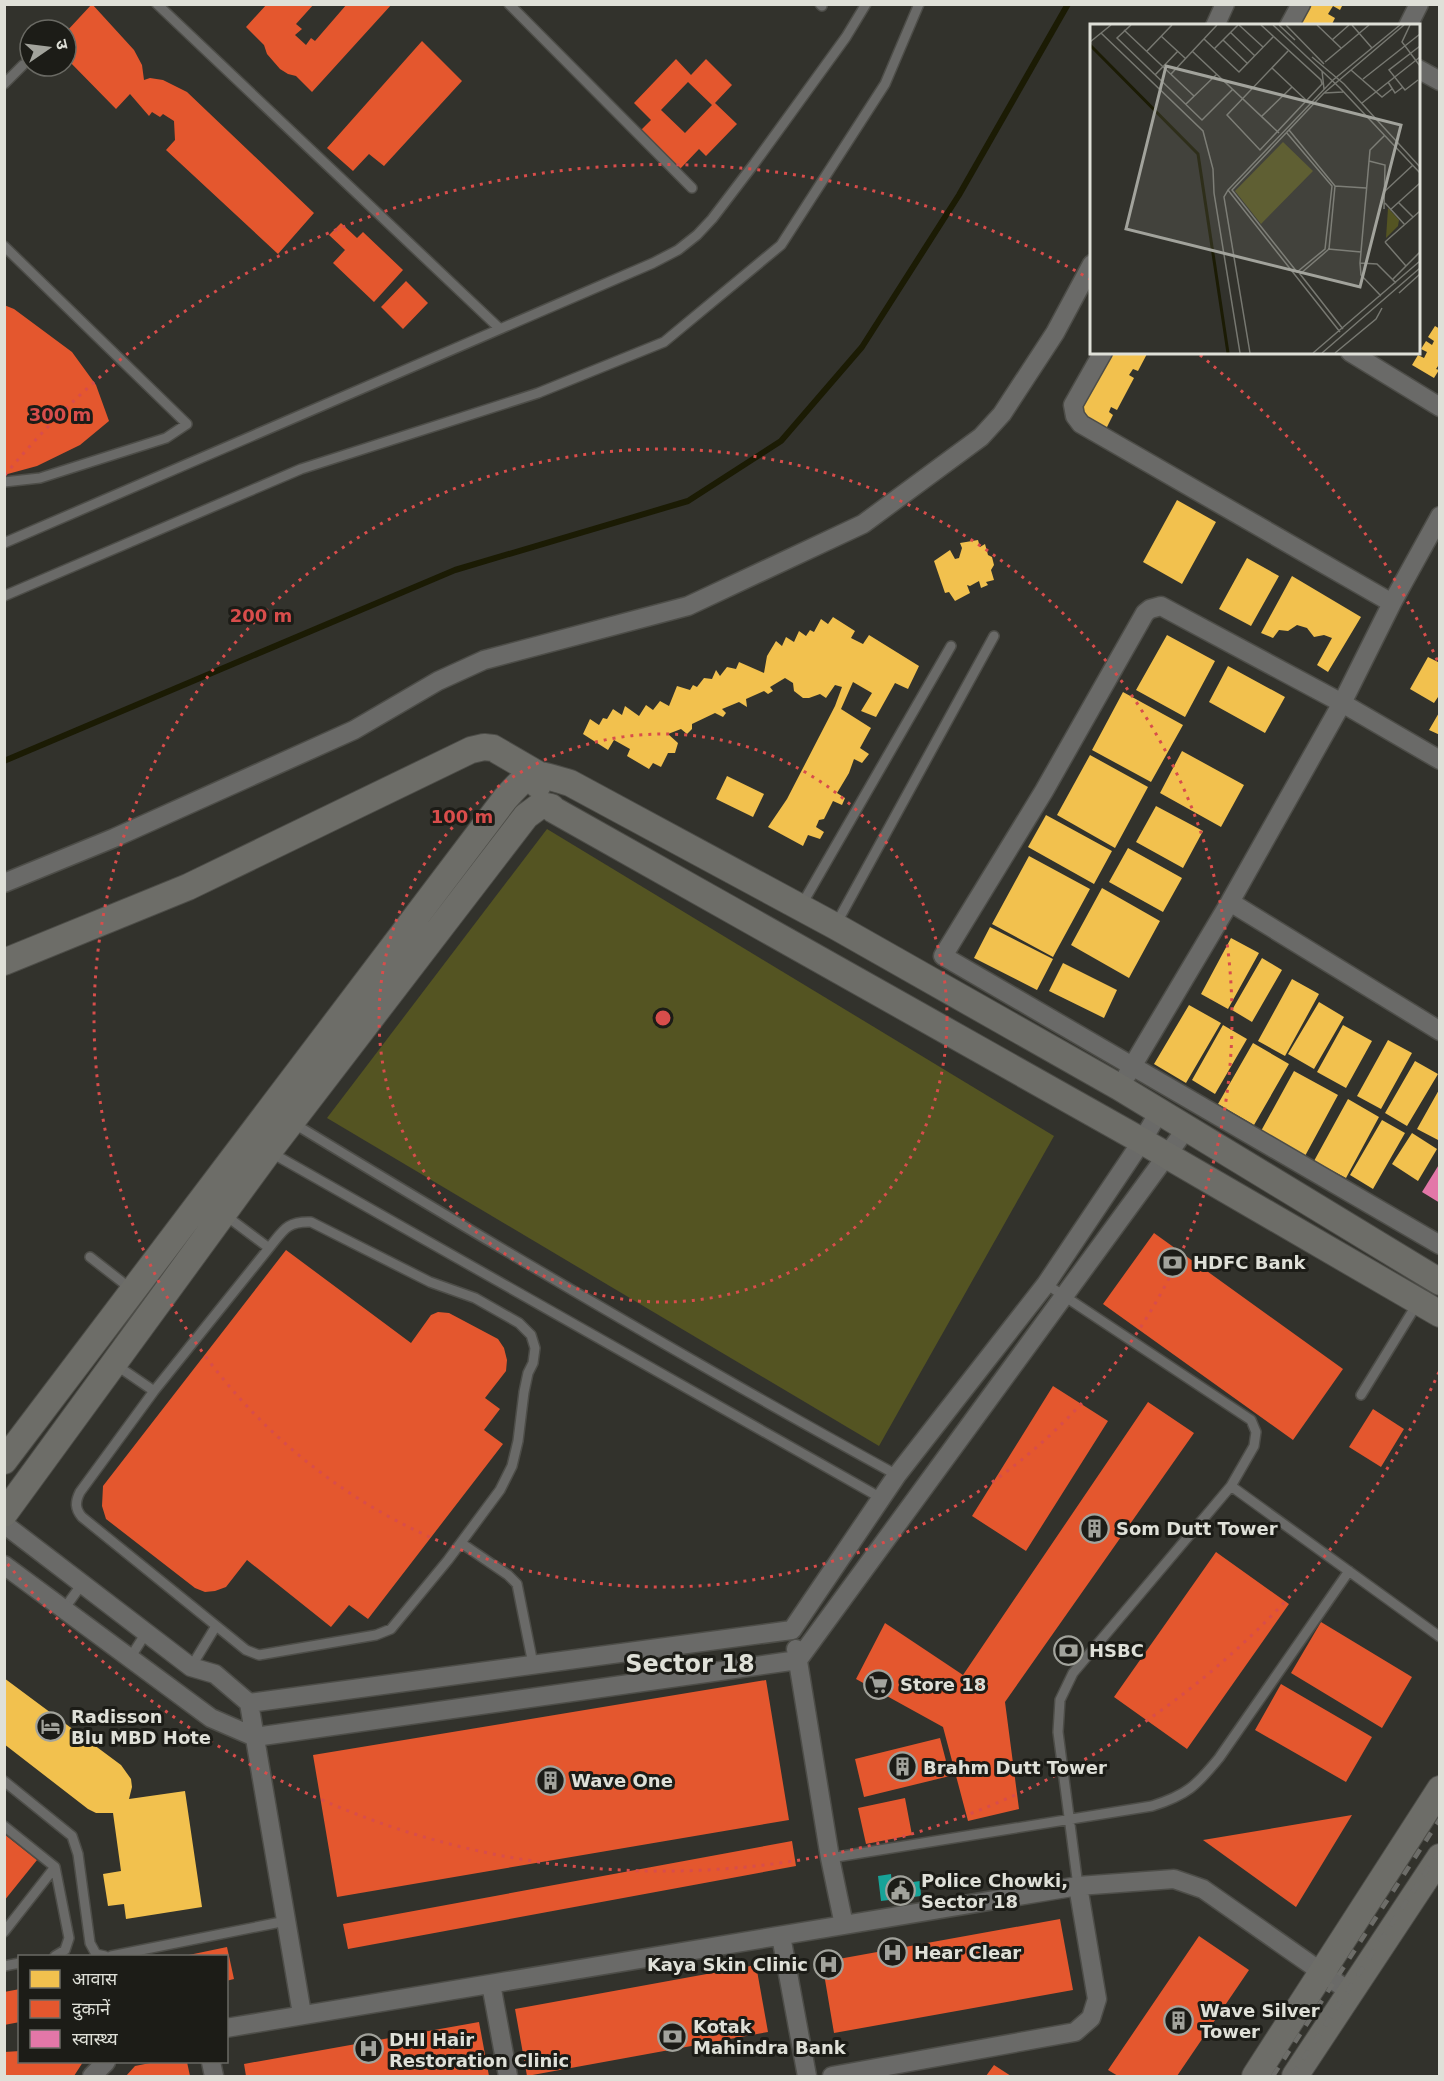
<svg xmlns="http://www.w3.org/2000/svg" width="1444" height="2081" viewBox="0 0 1444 2081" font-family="'DejaVu Sans','Noto Sans Devanagari',sans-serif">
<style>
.green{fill:#545422}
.homes{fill:#f2c14e}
.shops{fill:#e4572e;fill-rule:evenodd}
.health{fill:#e377a8}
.public{fill:#17a398}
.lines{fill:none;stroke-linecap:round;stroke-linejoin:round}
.stream{stroke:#1b1b04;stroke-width:6}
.lane-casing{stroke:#4d4d48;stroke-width:12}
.street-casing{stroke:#4d4d48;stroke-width:21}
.secondary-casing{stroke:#4d4d48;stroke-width:28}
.lane{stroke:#6a6a68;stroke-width:9}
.street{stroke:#6a6a68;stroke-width:18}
.secondary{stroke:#6d6d68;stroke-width:26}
.rail{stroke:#6d6d69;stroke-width:4.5;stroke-dasharray:10 10;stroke-linecap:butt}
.ring{fill:none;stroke:#d84d4b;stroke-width:3;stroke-dasharray:3 6}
.labels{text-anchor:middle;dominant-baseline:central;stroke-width:6;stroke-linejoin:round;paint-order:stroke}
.poi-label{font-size:18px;font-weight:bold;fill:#dfe0d8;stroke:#1c1c17;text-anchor:start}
.district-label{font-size:24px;font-weight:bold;fill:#dfe0d8;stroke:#1c1c17}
.inset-river{fill:none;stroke:#1b1b04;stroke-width:3}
.inset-road{fill:none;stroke:#777871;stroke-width:1.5}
.view{fill:#a2a39c;fill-opacity:0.15;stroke:#a2a39c;stroke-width:3}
.inset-edge{fill:none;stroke:#dfe0d8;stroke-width:3}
.centre{fill:#d84d4b;stroke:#1c1c17;stroke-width:3}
.ring-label{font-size:18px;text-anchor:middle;font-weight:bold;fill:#d84d4b;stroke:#1c1c17;stroke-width:6;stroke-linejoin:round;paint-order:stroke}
</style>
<rect width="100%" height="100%" fill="#32322c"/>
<path class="green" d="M 547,829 L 1054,1136 L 879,1446 L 327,1118 Z"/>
<path class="homes" d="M 1306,4 L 1343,4 L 1340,10 L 1333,6 L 1328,14 L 1335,18 L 1331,26 L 1294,26 Z
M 1435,326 L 1440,329 L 1440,363 L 1436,369 L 1439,370 L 1434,378 L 1412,365 L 1418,355 L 1424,358 L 1427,352 L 1421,349 L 1426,341 L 1432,345 L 1434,341 L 1428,337 Z
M 1113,352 L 1148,352 L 1138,371 L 1133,369 L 1129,375 L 1134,378 L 1117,410 L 1111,407 L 1109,412 L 1113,415 L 1105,431 L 1078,415 Z
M 1177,500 L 1216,522 L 1182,584 L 1143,562 Z
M 978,540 L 980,547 L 985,544 L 988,555 L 992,557 L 994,565 L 991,570 L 994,580 L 986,582 L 988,585 L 981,588 L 979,581 L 970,586 L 967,585 L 970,593 L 955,601 L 949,592 L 945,593 L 934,561 L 950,550 L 955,559 L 959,558 L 962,548 L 960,543 Z
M 1247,558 L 1279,576 L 1251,626 L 1219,609 Z
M 1292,576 L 1361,617 L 1328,672 L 1317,665 L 1332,638 L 1324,635 L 1314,637 L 1307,628 L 1297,625 L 1288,631 L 1279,630 L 1273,638 L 1261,633 Z
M 833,617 L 855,631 L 851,638 L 863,644 L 869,635 L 919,666 L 908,689 L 895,683 L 876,717 L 861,711 L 872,693 L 853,682 L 841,709 L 871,728 L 860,748 L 869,754 L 862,763 L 854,759 L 849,773 L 837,793 L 845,798 L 842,805 L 833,801 L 824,819 L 819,820 L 816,827 L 824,832 L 820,839 L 808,835 L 803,846 L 768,827 L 787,799 L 835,706 L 842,687 L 835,685 L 826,698 L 820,694 L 809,698 L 803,698 L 794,691 L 793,683 L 785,678 L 770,687 L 773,691 L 768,694 L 764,691 L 746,699 L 747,707 L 739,702 L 722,709 L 726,713 L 723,717 L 715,713 L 692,724 L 692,729 L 687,734 L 681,729 L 668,734 L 678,743 L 675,753 L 668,753 L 661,767 L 653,763 L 649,769 L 627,756 L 630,749 L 614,740 L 608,750 L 583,734 L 590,719 L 599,725 L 603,718 L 607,719 L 613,709 L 622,715 L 625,706 L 639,716 L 646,705 L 653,710 L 660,701 L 669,706 L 677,686 L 690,690 L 693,685 L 697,687 L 704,678 L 712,679 L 716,670 L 720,676 L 727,667 L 736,669 L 739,662 L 764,673 L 767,656 L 776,641 L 782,646 L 786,637 L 794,642 L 799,631 L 806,636 L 810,630 L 814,632 L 821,619 L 828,624 Z
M 1167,635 L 1215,661 L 1185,717 L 1136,690 Z
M 1428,657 L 1440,663 L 1440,694 L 1434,703 L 1410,689 Z
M 1228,666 L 1285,697 L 1265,733 L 1209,702 Z
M 1123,692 L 1183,725 L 1151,782 L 1092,750 Z
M 1440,711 L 1440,735 L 1429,730 Z
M 1182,751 L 1244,785 L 1221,827 L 1160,793 Z
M 1090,755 L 1148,787 L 1115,848 L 1057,815 Z
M 727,776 L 764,794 L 753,817 L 716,799 Z
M 1156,806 L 1203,831 L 1183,868 L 1136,842 Z
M 1046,815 L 1112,851 L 1094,884 L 1028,847 Z
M 1128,848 L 1182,878 L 1163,912 L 1109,882 Z
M 1029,856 L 1090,889 L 1053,957 L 992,924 Z
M 1102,888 L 1160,921 L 1129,978 L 1071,945 Z
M 990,927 L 1053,959 L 1037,990 L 974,958 Z
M 1231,938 L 1259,953 L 1228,1009 L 1201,994 Z
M 1262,958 L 1282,970 L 1252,1022 L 1232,1010 Z
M 1063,963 L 1117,990 L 1104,1018 L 1049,991 Z
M 1292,979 L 1319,994 L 1285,1056 L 1258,1041 Z
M 1319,1002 L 1344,1017 L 1314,1069 L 1288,1054 Z
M 1189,1005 L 1221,1023 L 1186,1083 L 1154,1064 Z
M 1223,1025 L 1247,1039 L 1215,1094 L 1192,1080 Z
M 1343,1025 L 1372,1041 L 1346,1088 L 1317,1072 Z
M 1388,1040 L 1412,1053 L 1381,1109 L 1357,1096 Z
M 1253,1043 L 1289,1064 L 1254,1125 L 1218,1104 Z
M 1415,1061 L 1438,1074 L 1407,1126 L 1385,1113 Z
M 1294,1071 L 1338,1095 L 1305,1156 L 1261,1131 Z
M 1440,1088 L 1440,1141 L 1417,1129 Z
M 1348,1099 L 1379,1117 L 1346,1178 L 1314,1161 Z
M 1382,1120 L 1405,1133 L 1373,1189 L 1350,1175 Z
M 1412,1133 L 1437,1149 L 1418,1181 L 1392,1164 Z
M 4,1678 L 121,1765 L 131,1779 L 132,1787 L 129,1799 L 185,1791 L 202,1907 L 126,1919 L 124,1904 L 108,1906 L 103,1874 L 121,1871 L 113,1813 L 96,1813 L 88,1809 L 4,1744 Z"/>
<path class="shops" d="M 92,4 L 134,50 L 142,65 L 144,80 L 150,78 L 163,80 L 187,92 L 314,213 L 278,254 L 166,150 L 175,140 L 174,121 L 163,114 L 160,117 L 152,112 L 149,116 L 130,94 L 116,109 L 66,58 L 66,32 Z
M 267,4 L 314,4 L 296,24 L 302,29 L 295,35 L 306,45 L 311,38 L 315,41 L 347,4 L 392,4 L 312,92 L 296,76 L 288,74 L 280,69 L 267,54 L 264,45 L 246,27 Z
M 422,41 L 462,81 L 384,166 L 369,154 L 353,171 L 327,148 Z
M 676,59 L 691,75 L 706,59 L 732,85 L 715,103 L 737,124 L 706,156 L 699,149 L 680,169 L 640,131 L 651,120 L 634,103 ZM 688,82 L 712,105 L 685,133 L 661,110 Z
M 341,223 L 357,238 L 363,232 L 403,270 L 374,302 L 333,263 L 345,250 L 329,235 Z
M 406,281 L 428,303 L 403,329 L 381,307 Z
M 4,305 L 14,309 L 72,352 L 96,385 L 109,421 L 80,445 L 37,466 L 4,475 Z
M 1154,1233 L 1343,1369 L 1293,1440 L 1103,1304 Z
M 286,1250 L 411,1343 L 431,1315 L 438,1312 L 449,1313 L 498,1339 L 504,1348 L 507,1360 L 506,1371 L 485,1398 L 500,1409 L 484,1430 L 503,1444 L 368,1619 L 349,1605 L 331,1627 L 247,1560 L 226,1587 L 215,1591 L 205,1592 L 195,1588 L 106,1519 L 102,1506 L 103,1486 Z
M 1053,1386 L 1108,1421 L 1026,1551 L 972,1516 Z
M 1148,1402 L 1194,1433 L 1005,1702 L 1019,1809 L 968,1821 L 943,1727 L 856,1679 L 885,1623 L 963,1675 Z
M 1373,1409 L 1404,1429 L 1381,1467 L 1349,1447 Z
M 1216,1552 L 1289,1604 L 1187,1749 L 1114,1697 Z
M 1321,1622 L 1412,1677 L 1382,1728 L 1291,1673 Z
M 766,1680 L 789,1820 L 337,1897 L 313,1755 Z
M 1281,1684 L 1372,1737 L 1346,1782 L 1255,1730 Z
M 940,1738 L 950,1776 L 864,1797 L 855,1759 Z
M 905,1798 L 912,1835 L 866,1844 L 858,1808 Z
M 1352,1815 L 1296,1907 L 1203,1840 Z
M 4,1834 L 37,1860 L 4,1901 Z
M 792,1841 L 796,1866 L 348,1949 L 343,1924 Z
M 1060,1919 L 1073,1990 L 834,2033 L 822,1962 Z
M 1199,1936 L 1249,1970 L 1177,2076 L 1118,2076 L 1108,2070 Z
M 227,1947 L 234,1979 L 226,1981 L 226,1956 L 184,1956 Z
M 756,1965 L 768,2032 L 527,2076 L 515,2009 Z
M 20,1989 L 20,2022 L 4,2025 L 4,1992 Z
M 479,2022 L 489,2076 L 246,2076 L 244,2064 Z
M 20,2051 L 20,2062 L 83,2062 L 74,2076 L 4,2076 L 4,2052 Z
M 155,2062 L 187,2062 L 190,2076 L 126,2076 L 135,2066 Z
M 994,2065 L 1011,2076 L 986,2076 Z"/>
<path class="health" d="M 1440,1163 L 1440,1203 L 1422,1192 Z"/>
<path class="public" d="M 891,1874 L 892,1885 L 920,1881 L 921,1896 L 881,1901 L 878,1876 Z"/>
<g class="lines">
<path class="stream" d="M 4,761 L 455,570 L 688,501 L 781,441 L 862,347 L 959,195 L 1068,4"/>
<defs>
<path id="lane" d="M 157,4 L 499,328
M 509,4 L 692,188
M 820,4 L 822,6
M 4,84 L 23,65
M 4,246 L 187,424 L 166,438 L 40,478 L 4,482
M 4,543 L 653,263 L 678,250 L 697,235 L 712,219 L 754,164 L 846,37 L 866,4
M 4,596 L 301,469 L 538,393 L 664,342 L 781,245 L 885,84 L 919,4
M 801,906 L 951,646
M 835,926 L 994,636
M 293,1123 C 492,1244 692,1363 897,1475
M 270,1152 L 881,1498
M 225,1215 L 269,1248 C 283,1231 286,1221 311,1222 L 430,1282 L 475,1298 L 519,1323 L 531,1335 L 535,1348 L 533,1363 L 528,1373 L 524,1392 L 518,1441 L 512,1466 L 500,1490 L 448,1560 L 391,1629 L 376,1635 L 259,1655 L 246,1650 L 82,1517 C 75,1509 75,1502 80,1492 L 154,1391 L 269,1248
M 90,1257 L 131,1289
M 1046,1284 L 1251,1420 L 1256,1432 L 1254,1446 L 1231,1486
M 116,1365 L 154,1391
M 1361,1395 L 1417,1304
M 461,1543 L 508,1575 L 517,1584 L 533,1664
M 64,1609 L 82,1584
M 130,1658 L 146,1633
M 191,1667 L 216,1626
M 4,1781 L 72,1836 L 78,1854 L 90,1943 L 96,1954 L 105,1956
M 4,1826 L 55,1867 L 69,1938 L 65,1950 L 55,1956
M 830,1858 L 1152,1806 C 1187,1795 1196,1786 1219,1758 L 1349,1571
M 1078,1886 L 1058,1732 L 1060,1700 L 1073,1673 L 1231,1486 L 1440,1637
M 4,1932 L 55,1867
M 111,1956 L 286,1921
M 4,1966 L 20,1963"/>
<path id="street" d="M 1215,26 L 1225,4
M 1289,26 L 1301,4
M 1408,26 L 1419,4
M 1418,69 L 1440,81
M 1103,352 L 1073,405 L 1075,416 L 1081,424 L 1392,603
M 1350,352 L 1440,407
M 1440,760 L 1342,703 L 1161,606 L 1150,609 L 1145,613 L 1044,791 L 943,956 L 1440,1245
M 4,883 L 114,838 L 354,730 L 438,681 L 484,660 L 688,606 L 863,524 L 981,437 L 1002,414 L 1055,333 L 1092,264
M 1230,902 L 1440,1031
M 1127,1075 L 1230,902 L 1342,703 L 1392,603 L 1440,516
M 4,1524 L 191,1667 L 215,1674 L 249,1703 L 302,2014
M 4,1565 L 211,1718 L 255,1737 L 798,1660 L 1186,1129
M 796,1649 L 830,1858 L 844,1925
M 249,1703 L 792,1630 L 897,1475 L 1046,1284 L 1142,1141 L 1159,1112
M 781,1936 L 807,2076
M 491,1984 L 508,2076
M 226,2028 L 1078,1886 L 1174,1879 L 1203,1889 L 1350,1992
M 211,2062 L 214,2076
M 92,2076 L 106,2062
M 832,2076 L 1075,2032 L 1091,2018 L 1097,1999 L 1078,1886"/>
<path id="secondary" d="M 4,962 L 188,887 L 471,750 L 484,747 L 493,748 L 536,773 L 538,785
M 4,1461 L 505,799 C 532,768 532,772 570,783 L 835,926 L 1119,1087 L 1440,1282
M 4,1514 L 269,1151 L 526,816 L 541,805 L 551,807 L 554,810 L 1142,1141 L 1440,1314
M 1255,2076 L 1440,1789
M 1295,2076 L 1440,1857"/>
</defs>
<use href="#lane" class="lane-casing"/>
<use href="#street" class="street-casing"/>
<use href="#secondary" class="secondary-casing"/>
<use href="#lane" class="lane"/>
<use href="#street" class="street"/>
<use href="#secondary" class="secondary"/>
<path class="rail" d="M 1273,2076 L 1440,1819
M 1292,2076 L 1440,1850"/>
</g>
<g class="ring">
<circle cx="663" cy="1018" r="284"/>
<circle cx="663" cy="1018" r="569"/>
<path d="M1439 1372A853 853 0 0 1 5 1561M5 475A853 853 0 0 1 1090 279M1200 355A853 853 0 0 1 1439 664"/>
</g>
<defs>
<symbol id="bank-ring" viewBox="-11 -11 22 22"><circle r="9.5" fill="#1c1c17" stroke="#a2a39c" stroke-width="1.5"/><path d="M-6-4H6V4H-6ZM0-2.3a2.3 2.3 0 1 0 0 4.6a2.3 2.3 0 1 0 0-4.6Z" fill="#a2a39c"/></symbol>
<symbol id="building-ring" viewBox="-11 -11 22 22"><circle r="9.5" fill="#1c1c17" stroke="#a2a39c" stroke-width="1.5"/><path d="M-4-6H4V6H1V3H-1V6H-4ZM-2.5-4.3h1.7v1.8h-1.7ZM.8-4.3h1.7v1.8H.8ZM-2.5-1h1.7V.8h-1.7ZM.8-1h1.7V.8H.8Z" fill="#a2a39c"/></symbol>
<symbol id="supermarket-ring" viewBox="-11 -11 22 22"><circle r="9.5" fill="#1c1c17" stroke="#a2a39c" stroke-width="1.5"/><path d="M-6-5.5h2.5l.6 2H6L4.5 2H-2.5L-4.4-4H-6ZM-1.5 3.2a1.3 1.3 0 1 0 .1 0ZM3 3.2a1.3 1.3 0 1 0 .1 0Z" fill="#a2a39c"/></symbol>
<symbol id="hotel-ring" viewBox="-11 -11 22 22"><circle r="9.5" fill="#1c1c17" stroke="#a2a39c" stroke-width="1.5"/><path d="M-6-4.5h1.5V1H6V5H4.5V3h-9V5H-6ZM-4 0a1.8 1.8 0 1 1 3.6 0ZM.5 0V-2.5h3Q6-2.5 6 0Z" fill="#a2a39c"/></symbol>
<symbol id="civic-ring" viewBox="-11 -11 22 22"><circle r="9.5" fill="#1c1c17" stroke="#a2a39c" stroke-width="1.5"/><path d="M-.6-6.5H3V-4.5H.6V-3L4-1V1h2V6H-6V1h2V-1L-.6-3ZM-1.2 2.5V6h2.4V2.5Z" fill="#a2a39c"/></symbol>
<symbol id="hospital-ring" viewBox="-11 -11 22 22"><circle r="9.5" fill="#1c1c17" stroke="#a2a39c" stroke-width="1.5"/><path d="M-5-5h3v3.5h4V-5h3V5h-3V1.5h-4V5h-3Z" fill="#a2a39c"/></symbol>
</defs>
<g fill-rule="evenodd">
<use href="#bank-ring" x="1156" y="1246" width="33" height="33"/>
<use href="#building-ring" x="1078" y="1512" width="33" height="33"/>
<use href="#bank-ring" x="1052" y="1634" width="33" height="33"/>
<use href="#supermarket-ring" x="862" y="1668" width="33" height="33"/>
<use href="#hotel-ring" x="34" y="1710" width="33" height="33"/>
<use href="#building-ring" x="886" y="1750" width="33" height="33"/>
<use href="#building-ring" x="534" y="1764" width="33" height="33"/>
<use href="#civic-ring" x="884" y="1874" width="33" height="33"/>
<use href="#hospital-ring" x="876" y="1936" width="33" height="33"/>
<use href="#hospital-ring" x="812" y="1948" width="33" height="33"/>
<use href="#building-ring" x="1162" y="2004" width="33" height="33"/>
<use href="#bank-ring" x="656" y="2020" width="33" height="33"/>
<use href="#hospital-ring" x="352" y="2032" width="33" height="33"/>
</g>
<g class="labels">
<g class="poi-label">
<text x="1193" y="1262">HDFC Bank</text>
<text x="1116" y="1528">Som Dutt Tower</text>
<text x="1089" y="1650">HSBC</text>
<text x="900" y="1684">Store 18</text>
<text x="71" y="1716">Radisson<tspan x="71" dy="21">Blu MBD Hote</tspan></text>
<text x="923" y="1767">Brahm Dutt Tower</text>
<text x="571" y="1780">Wave One</text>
<text x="921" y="1880">Police Chowki,<tspan x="921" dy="21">Sector 18</tspan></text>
<text x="914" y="1952">Hear Clear</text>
<text x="808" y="1964" text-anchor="end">Kaya Skin Clinic</text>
<text x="1200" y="2010">Wave Silver<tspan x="1200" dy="21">Tower</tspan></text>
<text x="693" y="2026">Kotak<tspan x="693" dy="21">Mahindra Bank</tspan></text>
<text x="389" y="2039">DHI Hair<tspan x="389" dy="21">Restoration Clinic</tspan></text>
</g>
<g class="district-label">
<text x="690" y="1664">Sector 18</text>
</g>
</g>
<g transform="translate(1090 24)">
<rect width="330" height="330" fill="#32322c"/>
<path d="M 193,118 L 223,147 L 171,200 L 145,167 ZM 298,184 L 309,196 L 308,202 L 296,214 Z" fill="#545422"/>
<path class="inset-river" d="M 0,21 L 108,130 L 138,329"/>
<path class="inset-road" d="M 41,1 L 27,14 L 112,96 L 143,65M 149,1 L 173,23M 171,1 L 231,56 L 232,60 L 170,126 L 137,91 L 198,27M 183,1 L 250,64 L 330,149M 189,1 L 205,16M 196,1 L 234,40M 227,1 L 251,24M 262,1 L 282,24M 320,1 L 312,18 L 330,42M 34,6 L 104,72M 140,8 L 165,32M 11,9 L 113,107 L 123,145 L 124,169 L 150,329M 71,12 L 95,34M 114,15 L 149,48 L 183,13M 133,16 L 158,40M 242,16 L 259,1M 0,18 L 21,1M 124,25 L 148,1M 57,27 L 82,1M 102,27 L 189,109M 222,33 L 254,60 L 330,143M 235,38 L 279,1M 182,44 L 217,77M 261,46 L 292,73 L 302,65M 232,47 L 234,65M 81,50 L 127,1M 65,51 L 88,27M 273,55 L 330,10M 328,56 L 315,66 L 299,46 L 330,22M 298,58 L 305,69 L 313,63M 234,69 L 253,68M 272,79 L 330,33M 96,80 L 127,50M 172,92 L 202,63M 199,106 L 245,162 L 239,225 L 210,250 L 253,305M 196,108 L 242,162 L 235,225 L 207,248M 279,137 L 295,141 L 294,185M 245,162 L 276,164M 138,166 L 134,173 L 160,329M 294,168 L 323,141M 308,178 L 323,193M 295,179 L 315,201M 300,186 L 330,159M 295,218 L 330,187M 295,218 L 316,242M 238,225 L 271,228M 270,239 L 287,240 L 306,259M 207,248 L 142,166 L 234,69 L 314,1M 303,255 L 330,228M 309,269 L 330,250M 291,272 L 271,251 L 270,239 L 280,126 L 295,111M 250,308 L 138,166 L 243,56 L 310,1M 223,329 L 330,237M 232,329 L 330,244M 245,329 L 286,295 L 292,284"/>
<path class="view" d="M 76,42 L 311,101 L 270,263 L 36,205 Z"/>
<rect width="330" height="330" class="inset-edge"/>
</g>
<circle cx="663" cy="1018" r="9" class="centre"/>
<g class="ring-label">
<text x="60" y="421">300 m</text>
<text x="261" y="622">200 m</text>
<text x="462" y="823">100 m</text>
</g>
<rect width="1444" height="2081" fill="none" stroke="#dfe0d8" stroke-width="12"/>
<rect x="18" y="1955" width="210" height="108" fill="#1c1c17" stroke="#6a6a64" stroke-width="1.5"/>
<rect x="30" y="1970" width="30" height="18" fill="#f2c14e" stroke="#6a6a64" stroke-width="1.5"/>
<text x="72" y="1985" font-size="18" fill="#dfe0d8">आवास</text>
<rect x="30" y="2000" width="30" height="18" fill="#e4572e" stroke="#6a6a64" stroke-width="1.5"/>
<text x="72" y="2015" font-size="18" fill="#dfe0d8">दुकानें</text>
<rect x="30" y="2030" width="30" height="18" fill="#e377a8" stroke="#6a6a64" stroke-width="1.5"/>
<text x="72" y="2045" font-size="18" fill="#dfe0d8">स्वास्थ्य</text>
<g transform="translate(48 48) rotate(76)"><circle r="28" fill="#1c1c17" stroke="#6a6a64" stroke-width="1.5"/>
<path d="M0-4.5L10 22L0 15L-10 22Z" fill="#a2a39c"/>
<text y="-9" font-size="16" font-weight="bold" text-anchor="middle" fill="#dfe0d8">उ</text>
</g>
</svg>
